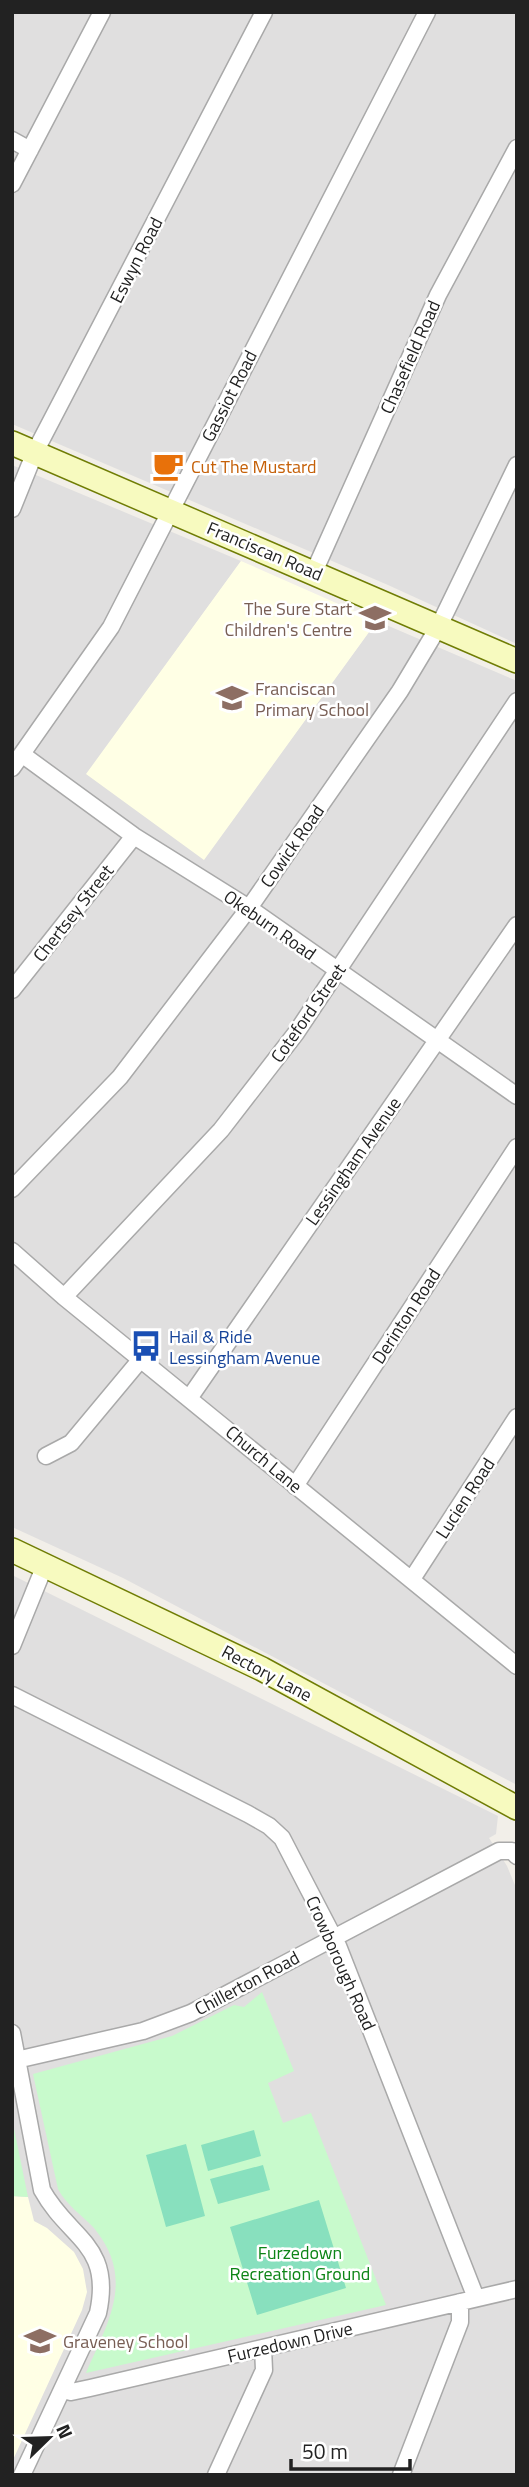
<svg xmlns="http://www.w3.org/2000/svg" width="529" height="2487" viewBox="0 0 529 2487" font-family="'Titillium Web',sans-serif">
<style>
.residential{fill:#e0dfdf}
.education{fill:#ffffe5}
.park{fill:#c8facc}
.pitch{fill:#88e0be}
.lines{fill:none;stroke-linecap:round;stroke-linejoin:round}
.street-casing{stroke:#a9a9a9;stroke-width:19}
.secondary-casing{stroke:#707d05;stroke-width:26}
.street{stroke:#fff;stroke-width:16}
.secondary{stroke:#f7fabf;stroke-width:23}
.labels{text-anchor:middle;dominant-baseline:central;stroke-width:5;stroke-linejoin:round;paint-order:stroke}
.street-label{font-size:18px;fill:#222;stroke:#fff}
.food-label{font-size:18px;fill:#c56008;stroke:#fff;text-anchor:start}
.education-label{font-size:18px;fill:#785e54;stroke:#fff;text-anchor:start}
.transit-label{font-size:18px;fill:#164399;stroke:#fff;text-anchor:start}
.park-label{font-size:18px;fill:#0c8416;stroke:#fff}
</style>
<rect width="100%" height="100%" fill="#f2efe9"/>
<path class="residential" d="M 12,12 L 517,12 L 517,644 L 388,585 L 12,424 Z
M 12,465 L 241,561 L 87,774 L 204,859 L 377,621 L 517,681 L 517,1785 L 123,1578 L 12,1527 Z
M 12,1575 L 498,1816 L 496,1834 L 489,1838 L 507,1866 L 517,1890 L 517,2475 L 12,2475 Z"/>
<path class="education" d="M 241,561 L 377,621 L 204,860 L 86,774 Z
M 12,2196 L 28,2197 L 34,2221 L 47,2228 L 74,2252 L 83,2269 L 87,2292 L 82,2310 L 12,2462 Z"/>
<path class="park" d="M 262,1992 L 294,2071 L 268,2083 L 283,2123 L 311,2113 L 386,2305 L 86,2373 C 108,2322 136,2279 94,2228 C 81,2214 67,2206 58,2189 L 33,2074 L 172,2036 L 234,2005 L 244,2007 Z
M 12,2119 L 28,2197 L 12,2196 Z"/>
<path class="pitch" d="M 254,2130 L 261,2156 L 208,2171 L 201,2145 Z
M 186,2144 L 205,2216 L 166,2227 L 146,2155 Z
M 263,2165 L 270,2190 L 218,2204 L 210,2179 Z
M 319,2200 L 346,2288 L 257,2315 L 230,2227 Z"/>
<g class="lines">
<defs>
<path id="street" d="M 12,140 L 30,150
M 12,184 L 102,12
M 12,509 L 35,452 L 264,12
M 314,572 L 438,295 L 517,148
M 23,755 L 134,836 L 249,908 L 517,1096
M 12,768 L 111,627 L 427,12
M 12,990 L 134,836
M 12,1189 L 120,1077 L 249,908 L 400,691 L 439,626 L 517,465
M 12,1251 L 64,1297 L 517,1666
M 64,1297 L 221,1130 L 296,1033 L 517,701
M 190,1397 L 517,925
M 46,1456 L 71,1443 L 141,1359
M 295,1486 L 517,1147
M 412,1579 L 517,1417
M 12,1646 L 45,1565
M 12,1695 L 248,1814 L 269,1826 L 282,1838 L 338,1946 L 476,2298
M 12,2033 L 42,2190 C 69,2239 113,2244 98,2313 L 22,2475
M 12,2061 L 143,2031 L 191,2013 L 499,1851 L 512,1851 L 517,1856
M 63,2390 L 71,2392 L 90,2388 L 517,2289
M 216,2475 L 264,2370 L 263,2348
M 401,2475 L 460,2322 L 460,2302"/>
<path id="secondary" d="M 12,443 L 517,661
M 12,1550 L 262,1669 L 517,1808"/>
</defs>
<use href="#street" class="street-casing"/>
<use href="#secondary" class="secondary-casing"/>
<use href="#street" class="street"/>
<use href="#secondary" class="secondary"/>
</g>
<defs>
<symbol id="cafe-bare" viewBox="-9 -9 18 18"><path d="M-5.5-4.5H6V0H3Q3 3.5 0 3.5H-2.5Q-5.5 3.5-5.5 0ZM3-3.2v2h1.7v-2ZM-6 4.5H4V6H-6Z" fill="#e8710a" stroke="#fff" stroke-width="2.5" paint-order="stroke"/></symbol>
<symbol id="school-bare" viewBox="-9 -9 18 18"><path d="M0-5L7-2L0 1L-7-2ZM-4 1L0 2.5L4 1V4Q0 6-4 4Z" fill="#8d6e63" stroke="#fff" stroke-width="2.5" paint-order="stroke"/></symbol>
<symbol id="bus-bare" viewBox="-9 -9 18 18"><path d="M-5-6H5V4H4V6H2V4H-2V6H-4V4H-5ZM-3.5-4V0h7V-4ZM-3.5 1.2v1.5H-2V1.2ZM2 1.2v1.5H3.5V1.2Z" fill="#1a4fb4" stroke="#fff" stroke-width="2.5" paint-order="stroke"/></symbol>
</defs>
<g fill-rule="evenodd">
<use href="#cafe-bare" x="146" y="444" width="44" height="44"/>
<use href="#school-bare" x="353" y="596" width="44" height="44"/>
<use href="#school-bare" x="210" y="676" width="44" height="44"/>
<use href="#bus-bare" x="124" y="1324" width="44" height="44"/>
<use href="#school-bare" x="18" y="2319" width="44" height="44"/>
</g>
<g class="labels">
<g class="street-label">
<text transform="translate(136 260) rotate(-63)">Eswyn Road</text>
<text transform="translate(410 357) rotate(-66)">Chasefield Road</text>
<text transform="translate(229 396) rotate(-63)">Gassiot Road</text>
<text transform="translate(265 551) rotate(23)">Franciscan Road</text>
<text transform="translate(292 846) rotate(-55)">Cowick Road</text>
<text transform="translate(73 913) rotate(-52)">Chertsey Street</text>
<text transform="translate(270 925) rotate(35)">Okeburn Road</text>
<text transform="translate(308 1013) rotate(-55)">Coteford Street</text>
<text transform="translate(353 1161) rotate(-55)">Lessingham Avenue</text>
<text transform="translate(406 1316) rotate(-57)">Derinton Road</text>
<text transform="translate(264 1459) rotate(40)">Church Lane</text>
<text transform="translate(465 1498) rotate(-57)">Lucien Road</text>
<text transform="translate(267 1673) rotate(28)">Rectory Lane</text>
<text transform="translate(341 1963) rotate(66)">Crowborough Road</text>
<text transform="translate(247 1983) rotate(-28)">Chillerton Road</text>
<text transform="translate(290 2342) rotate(-13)">Furzedown Drive</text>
</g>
<g class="food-label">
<text x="191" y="466">Cut The Mustard</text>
</g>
<g class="education-label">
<text x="352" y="608" text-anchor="end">The Sure Start<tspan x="352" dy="21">Children's Centre</tspan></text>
<text x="255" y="688">Franciscan<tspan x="255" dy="21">Primary School</tspan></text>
<text x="63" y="2341">Graveney School</text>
</g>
<g class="transit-label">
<text x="169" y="1336">Hail &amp; Ride<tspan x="169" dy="21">Lessingham Avenue</tspan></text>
</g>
<g class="park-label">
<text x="300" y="2252">Furzedown<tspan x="300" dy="21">Recreation Ground</tspan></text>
</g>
</g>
<rect width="529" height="2487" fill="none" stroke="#222222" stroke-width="28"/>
<g transform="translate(49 2438) rotate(67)" stroke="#ffffff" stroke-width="5" paint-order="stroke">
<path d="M0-5L12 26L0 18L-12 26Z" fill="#222222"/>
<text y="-10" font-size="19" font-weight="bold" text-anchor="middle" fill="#222222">N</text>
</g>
<path d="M291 2459v10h119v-10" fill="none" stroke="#222222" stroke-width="3.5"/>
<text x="302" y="2459" font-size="21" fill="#222222" stroke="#ffffff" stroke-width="5" paint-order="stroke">50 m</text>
</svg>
